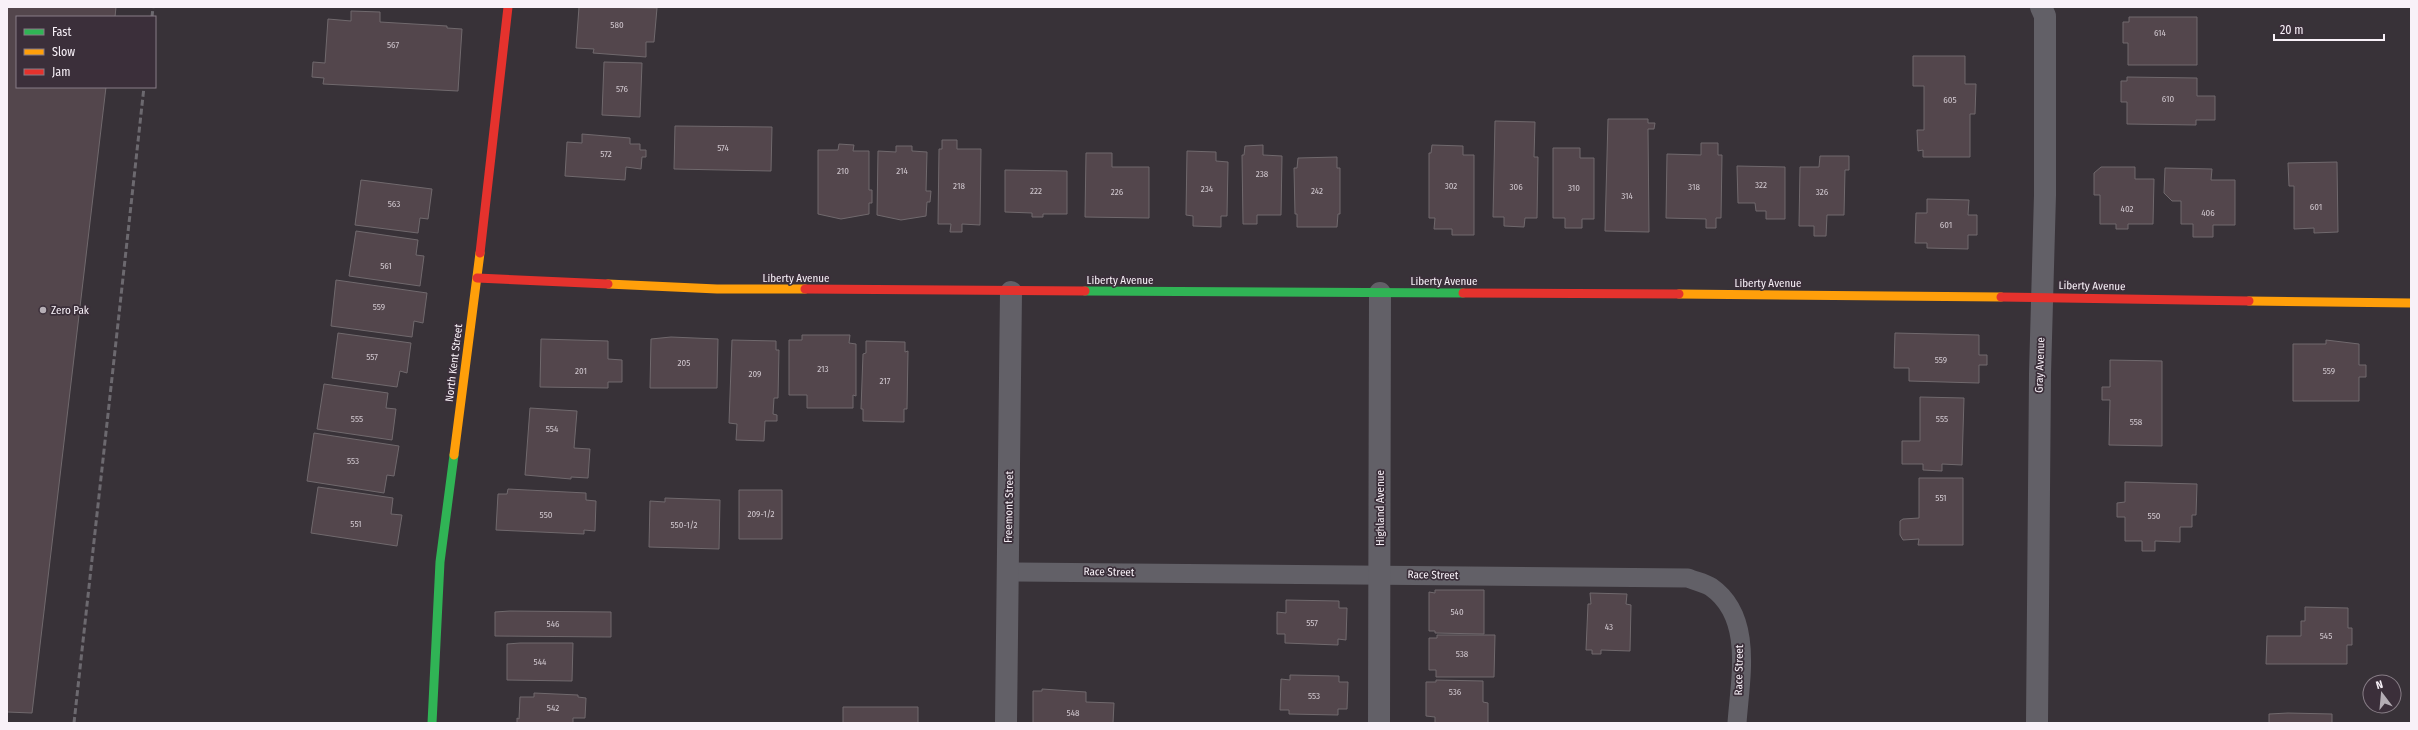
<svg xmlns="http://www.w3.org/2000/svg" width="2418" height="730" viewBox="0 0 2418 730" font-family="'Fira Sans Condensed',sans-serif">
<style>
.building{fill:#53464c;stroke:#70696d}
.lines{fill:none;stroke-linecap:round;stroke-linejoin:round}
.lane{stroke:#626067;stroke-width:19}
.street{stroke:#626067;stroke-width:22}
.fast{stroke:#30b455;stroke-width:9}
.slow{stroke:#ff9f0a;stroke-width:9}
.jam{stroke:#e5322d;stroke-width:9}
.rail{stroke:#6c696f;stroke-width:3;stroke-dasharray:6 3;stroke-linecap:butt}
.poi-dot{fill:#b5aeb5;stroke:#3b2f3a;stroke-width:1.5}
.labels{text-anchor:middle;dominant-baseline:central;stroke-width:3.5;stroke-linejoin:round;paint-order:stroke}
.number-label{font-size:9px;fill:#cfc6cd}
.street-label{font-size:11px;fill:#f8f1f8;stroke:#3b2f3a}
.poi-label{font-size:11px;fill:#f8f1f8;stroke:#3b2f3a;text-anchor:start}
</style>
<rect width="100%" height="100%" fill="#383238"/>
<path class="building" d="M 7,7 L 116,7 L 115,17 L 17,17 L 17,87 L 106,87 L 32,713 L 7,712 Z
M 579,7 L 657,8 L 654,42 L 646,42 L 646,57 L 593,53 L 594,49 L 576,48 Z
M 351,11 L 380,12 L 380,22 L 447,26 L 447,28 L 462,29 L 458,91 L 323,84 L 324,78 L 312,77 L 313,62 L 325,63 L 328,19 L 351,21 Z
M 2129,17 L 2197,17 L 2197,65 L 2128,65 L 2128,43 L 2123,43 L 2123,22 L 2129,22 Z
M 1913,56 L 1965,56 L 1965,84 L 1976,84 L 1975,114 L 1970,114 L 1970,157 L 1923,157 L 1923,150 L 1918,151 L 1917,130 L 1924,130 L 1924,86 L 1913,86 Z
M 604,62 L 642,63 L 640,117 L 602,115 Z
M 2127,77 L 2197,78 L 2197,96 L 2215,96 L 2215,120 L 2196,120 L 2196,125 L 2127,124 L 2127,102 L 2121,102 L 2121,81 L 2127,81 Z
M 1608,119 L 1648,119 L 1648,123 L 1655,123 L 1654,129 L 1648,129 L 1649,232 L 1605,231 Z
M 1495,121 L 1535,122 L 1534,157 L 1538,157 L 1537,218 L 1525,218 L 1524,227 L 1504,226 L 1504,217 L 1493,217 Z
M 675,126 L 772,127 L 771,171 L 674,169 Z
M 582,134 L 630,138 L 630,144 L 640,144 L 640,150 L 646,150 L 646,157 L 642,157 L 641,169 L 626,167 L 625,180 L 565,176 L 567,142 L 582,143 Z
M 942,140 L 957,140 L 957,149 L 981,149 L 980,225 L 962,224 L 962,232 L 950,232 L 951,224 L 938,224 L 939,149 L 942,149 Z
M 1701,143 L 1718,143 L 1718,155 L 1722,155 L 1721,218 L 1716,218 L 1716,228 L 1706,228 L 1706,219 L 1666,218 L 1667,154 L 1701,155 Z
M 839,144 L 854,145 L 853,151 L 869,151 L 869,190 L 872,190 L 872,203 L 869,203 L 869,214 L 841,219 L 818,214 L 818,150 L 838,150 Z
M 1263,145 L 1263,155 L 1282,156 L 1281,215 L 1257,215 L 1257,224 L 1243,224 L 1242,155 L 1244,155 L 1245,146 Z
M 1432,145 L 1463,146 L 1463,155 L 1474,155 L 1474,235 L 1452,235 L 1452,229 L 1434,229 L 1435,218 L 1429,218 L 1429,153 L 1431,153 Z
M 896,146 L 912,146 L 912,151 L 927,152 L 926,191 L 931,191 L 930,202 L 927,202 L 926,216 L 901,220 L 877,215 L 878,151 L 896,152 Z
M 1553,148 L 1580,148 L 1580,158 L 1594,158 L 1594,219 L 1582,219 L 1582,228 L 1565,228 L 1565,218 L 1553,218 Z
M 1187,151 L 1216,152 L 1216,161 L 1228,162 L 1227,216 L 1221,216 L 1221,227 L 1193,226 L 1193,216 L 1186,215 Z
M 1086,153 L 1112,153 L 1112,167 L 1149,167 L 1149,218 L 1085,217 Z
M 1820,156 L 1849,156 L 1849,170 L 1845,170 L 1844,215 L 1827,215 L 1826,236 L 1814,236 L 1814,226 L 1799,226 L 1800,167 L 1819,167 Z
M 1337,157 L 1337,168 L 1340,168 L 1340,214 L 1338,214 L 1337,227 L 1297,227 L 1297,214 L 1295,214 L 1294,168 L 1297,168 L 1298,158 Z
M 2337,162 L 2338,232 L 2314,233 L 2314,228 L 2294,229 L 2294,186 L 2289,186 L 2288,163 Z
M 1737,166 L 1785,167 L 1785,219 L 1766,219 L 1766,211 L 1756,211 L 1755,203 L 1738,203 Z
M 2101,167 L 2135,167 L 2135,179 L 2154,179 L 2153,224 L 2128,224 L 2128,229 L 2116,229 L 2116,224 L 2100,224 L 2100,195 L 2094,195 L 2094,173 Z
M 2165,168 L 2212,169 L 2211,180 L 2235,180 L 2235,225 L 2213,225 L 2213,237 L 2193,237 L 2193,224 L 2181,224 L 2181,201 L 2172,201 L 2164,193 Z
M 1005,170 L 1067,171 L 1067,214 L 1043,214 L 1043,217 L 1032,217 L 1032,213 L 1005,212 Z
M 361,180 L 432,189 L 428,219 L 420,218 L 418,233 L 355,225 Z
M 1927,199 L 1969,200 L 1968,215 L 1977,215 L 1977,235 L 1968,235 L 1968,249 L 1927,248 L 1927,243 L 1915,243 L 1916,213 L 1927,213 Z
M 356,231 L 418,240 L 416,255 L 424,256 L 420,286 L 349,276 Z
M 336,280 L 427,293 L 423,323 L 414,321 L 412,337 L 331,326 Z
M 338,333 L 411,343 L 407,373 L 400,371 L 397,387 L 332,378 Z
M 1895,333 L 1979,335 L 1979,355 L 1987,355 L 1987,365 L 1979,365 L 1979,383 L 1909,381 L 1909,368 L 1894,368 Z
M 802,335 L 850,335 L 849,343 L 856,344 L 856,396 L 853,395 L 853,408 L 807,408 L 807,395 L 789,395 L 789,340 L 802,340 Z
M 671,337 L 718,339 L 717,388 L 650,388 L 651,339 Z
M 541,339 L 608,341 L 608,359 L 622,360 L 622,382 L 608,382 L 608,388 L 540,387 Z
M 732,340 L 776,341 L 776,350 L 779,350 L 778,398 L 774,398 L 773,414 L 777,415 L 777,421 L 765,421 L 764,441 L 736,440 L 737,424 L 729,423 Z
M 2326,340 L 2359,344 L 2359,365 L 2366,365 L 2366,377 L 2359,377 L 2359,401 L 2293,401 L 2293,344 L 2326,344 Z
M 866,341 L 905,342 L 905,352 L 908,351 L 907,409 L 904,409 L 904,422 L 863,421 L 863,409 L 861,409 L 863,354 L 866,353 Z
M 2110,360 L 2162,361 L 2162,446 L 2109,445 L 2110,400 L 2102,400 L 2102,387 L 2110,387 Z
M 324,384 L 388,393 L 386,408 L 396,409 L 392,440 L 317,429 Z
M 1920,397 L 1964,398 L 1962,465 L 1942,464 L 1942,471 L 1923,470 L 1923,464 L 1902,464 L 1902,441 L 1920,441 Z
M 530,408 L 577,411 L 574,448 L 590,449 L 588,478 L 571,477 L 571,479 L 525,475 Z
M 314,433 L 399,446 L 394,476 L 387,475 L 384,493 L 307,481 Z
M 1919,478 L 1963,478 L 1963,545 L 1918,545 L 1919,539 L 1903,540 L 1900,535 L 1900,521 L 1903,519 L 1919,518 Z
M 2125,482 L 2197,484 L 2196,515 L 2192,515 L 2192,527 L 2180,527 L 2180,542 L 2155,541 L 2155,551 L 2142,551 L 2142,541 L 2125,541 L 2125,517 L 2117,517 L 2117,503 L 2125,502 Z
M 318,487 L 393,498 L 391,514 L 402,515 L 397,546 L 311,533 Z
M 508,489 L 586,493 L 586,500 L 596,501 L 595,531 L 584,530 L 584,534 L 496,530 L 498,494 L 507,494 Z
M 739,490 L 782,490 L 782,539 L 739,539 Z
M 665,498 L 720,500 L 719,549 L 649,547 L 650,501 L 665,502 Z
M 1435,590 L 1484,590 L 1484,634 L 1435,633 L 1435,631 L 1429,631 L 1429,592 L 1435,593 Z
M 1590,593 L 1627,594 L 1626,604 L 1631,605 L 1630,651 L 1601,650 L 1601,654 L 1592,654 L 1592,650 L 1586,650 L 1588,604 L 1591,604 Z
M 1286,600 L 1339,601 L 1339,608 L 1347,608 L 1346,640 L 1338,639 L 1338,645 L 1285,643 L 1285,634 L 1277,634 L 1277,612 L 1286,613 Z
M 2305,607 L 2348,608 L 2348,628 L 2352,628 L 2352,645 L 2347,645 L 2347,664 L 2266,664 L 2267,636 L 2301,636 L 2301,621 L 2305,621 Z
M 510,611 L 611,612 L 611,637 L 495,636 L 495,612 Z
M 1437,635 L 1495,635 L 1494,677 L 1436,677 L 1436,670 L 1429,670 L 1429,638 L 1437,638 Z
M 520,643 L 573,643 L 572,681 L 507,680 L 507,644 Z
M 1290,675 L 1339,676 L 1339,682 L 1348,682 L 1347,709 L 1338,709 L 1338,715 L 1289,714 L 1289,710 L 1280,710 L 1281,679 L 1290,680 Z
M 1436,680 L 1483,681 L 1483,702 L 1488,703 L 1488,723 L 1435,723 L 1435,717 L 1426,716 L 1426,682 L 1436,682 Z
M 1042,689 L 1086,692 L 1086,702 L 1114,703 L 1113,723 L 1033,723 L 1033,691 L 1042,691 Z
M 534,693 L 578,695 L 578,697 L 586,698 L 585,718 L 573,718 L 573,723 L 517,723 L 517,718 L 519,719 L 520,697 L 534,697 Z
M 843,707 L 918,707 L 918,723 L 843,723 Z
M 2288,713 L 2332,714 L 2332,723 L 2269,723 L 2269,714 Z"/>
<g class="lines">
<path class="lane" d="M 1008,572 L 1688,578 C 1695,581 1705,583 1711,587 C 1754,617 1740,679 1737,723"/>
<path class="street" d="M 1006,723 L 1011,292
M 1379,723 L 1380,293
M 2037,723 L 2040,374 L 2045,195 L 2045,16 L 2041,7"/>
<path class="fast" d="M 1085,291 L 1463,293
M 432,723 L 440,562 L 454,455"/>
<path class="slow" d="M 608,284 L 717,289 L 805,289
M 1679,294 L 2001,297
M 2249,301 L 2411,303
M 454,455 L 480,253"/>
<path class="jam" d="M 480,253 L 508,7
M 477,278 L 608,284
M 805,289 L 1085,291
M 1463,293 L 1679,294
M 2001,297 L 2249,301"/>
<path class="rail" d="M 152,17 L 153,7
M 74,723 L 144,87"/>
</g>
<circle class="poi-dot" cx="43" cy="310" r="4"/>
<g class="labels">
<g class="number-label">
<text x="617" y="25">580</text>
<text x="2160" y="33">614</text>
<text x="393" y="45">567</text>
<text x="622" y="89">576</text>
<text x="2168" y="99">610</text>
<text x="1950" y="100">605</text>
<text x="723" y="148">574</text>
<text x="606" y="154">572</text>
<text x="843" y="171">210</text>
<text x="902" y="171">214</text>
<text x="1262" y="174">238</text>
<text x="1761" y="185">322</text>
<text x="959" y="186">218</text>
<text x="1451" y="186">302</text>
<text x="1516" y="187">306</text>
<text x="1694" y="187">318</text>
<text x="1574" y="188">310</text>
<text x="1207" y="189">234</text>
<text x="1036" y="191">222</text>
<text x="1317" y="191">242</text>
<text x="1117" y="192">226</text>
<text x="1822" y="192">326</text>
<text x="1627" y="196">314</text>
<text x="394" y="204">563</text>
<text x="2316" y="207">601</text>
<text x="2127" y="209">402</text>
<text x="2208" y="213">406</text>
<text x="1946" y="225">601</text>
<text x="386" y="266">561</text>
<text x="379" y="307">559</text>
<text x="372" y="357">557</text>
<text x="1941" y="360">559</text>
<text x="684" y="363">205</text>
<text x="823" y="369">213</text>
<text x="581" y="371">201</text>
<text x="2329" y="371">559</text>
<text x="755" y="374">209</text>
<text x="885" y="381">217</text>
<text x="357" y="419">555</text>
<text x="1942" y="419">555</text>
<text x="2136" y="422">558</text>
<text x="552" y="429">554</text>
<text x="353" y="461">553</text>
<text x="1941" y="498">551</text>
<text x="761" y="514">209-1/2</text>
<text x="546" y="515">550</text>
<text x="2154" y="516">550</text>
<text x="356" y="524">551</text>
<text x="684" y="525">550-1/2</text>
<text x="1457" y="612">540</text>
<text x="1312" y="623">557</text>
<text x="553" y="624">546</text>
<text x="1609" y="627">43</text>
<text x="2326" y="636">545</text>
<text x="1462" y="654">538</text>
<text x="540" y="662">544</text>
<text x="1455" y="692">536</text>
<text x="1314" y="696">553</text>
<text x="553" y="708">542</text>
<text x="1073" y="713">548</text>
</g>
<g class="street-label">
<text x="796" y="278">Liberty Avenue</text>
<text x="1120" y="280">Liberty Avenue</text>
<text x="1444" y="281">Liberty Avenue</text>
<text x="1768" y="283">Liberty Avenue</text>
<text transform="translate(2092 286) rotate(1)">Liberty Avenue</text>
<text transform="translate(454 363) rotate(-83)">North Kent Street</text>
<text transform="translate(2040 365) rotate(-88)">Gray Avenue</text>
<text transform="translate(1009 507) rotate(-89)">Freemont Street</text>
<text transform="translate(1380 508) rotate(-90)">Highland Avenue</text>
<text transform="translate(1109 572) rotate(1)">Race Street</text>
<text transform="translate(1433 575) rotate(1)">Race Street</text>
<text transform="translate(1739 670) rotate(-89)">Race Street</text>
</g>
<g class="poi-label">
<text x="51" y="310">Zero Pak</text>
</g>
</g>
<rect width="2418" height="730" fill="none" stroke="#f8f1f8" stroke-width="16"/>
<rect x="16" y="16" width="140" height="72" fill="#3b2f3a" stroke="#877d86"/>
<rect x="24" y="29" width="20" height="6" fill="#30b455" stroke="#877d86"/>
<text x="52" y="36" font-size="12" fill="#f8f1f8">Fast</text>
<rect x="24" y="49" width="20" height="6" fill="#ff9f0a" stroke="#877d86"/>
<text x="52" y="56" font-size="12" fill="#f8f1f8">Slow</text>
<rect x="24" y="69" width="20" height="6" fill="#e5322d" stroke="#877d86"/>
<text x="52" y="76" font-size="12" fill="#f8f1f8">Jam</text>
<g transform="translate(2382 694) rotate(344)"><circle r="19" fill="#3b2f3a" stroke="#877d86"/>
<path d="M0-3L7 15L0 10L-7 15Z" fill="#b5aeb5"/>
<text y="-6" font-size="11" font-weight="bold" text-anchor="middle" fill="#f8f1f8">N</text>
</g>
<path d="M2274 34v6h110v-6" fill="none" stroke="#f8f1f8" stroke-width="2"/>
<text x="2280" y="34" font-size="12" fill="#f8f1f8" stroke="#3b2f3a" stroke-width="3" paint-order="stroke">20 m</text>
</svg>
